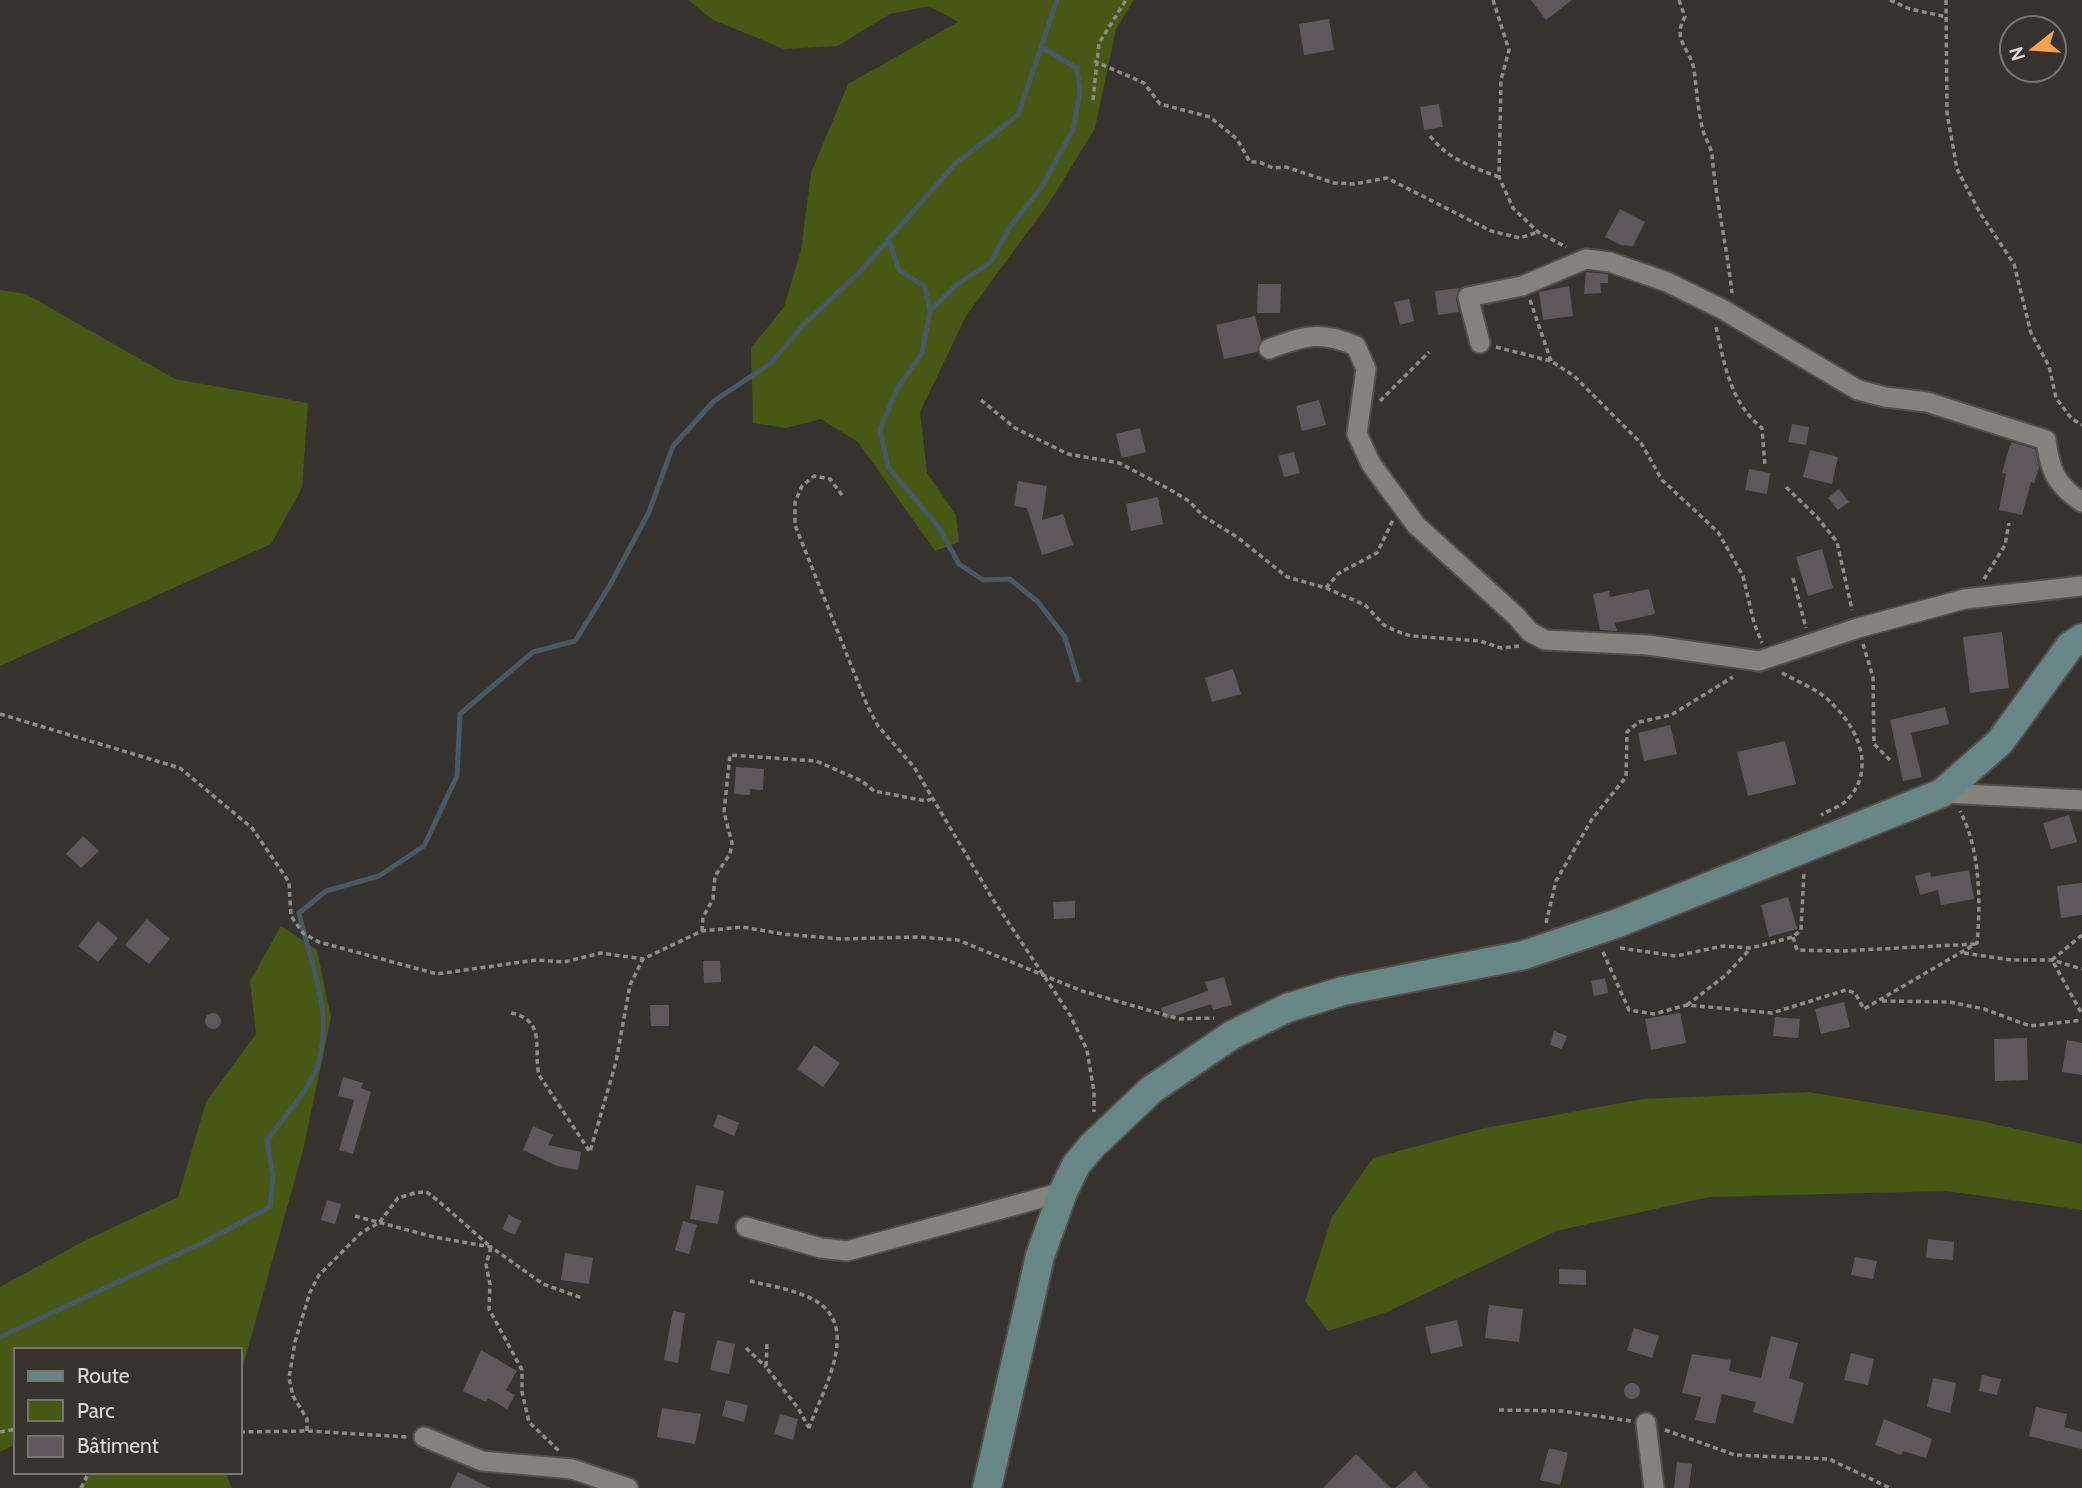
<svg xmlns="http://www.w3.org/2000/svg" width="2082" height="1488" viewBox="0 0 2082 1488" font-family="Cabin,sans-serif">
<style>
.green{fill:#465813}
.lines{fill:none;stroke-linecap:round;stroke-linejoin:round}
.stream{stroke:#475964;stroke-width:5}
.building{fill:#5e585d}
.street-casing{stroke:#53504c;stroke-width:23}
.secondary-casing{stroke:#53504c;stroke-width:32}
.path{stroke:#8e8c88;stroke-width:3.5;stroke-dasharray:5 3.5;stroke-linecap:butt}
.street{stroke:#85817b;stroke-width:19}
.secondary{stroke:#698687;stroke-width:28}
</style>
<rect width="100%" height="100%" fill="#36332e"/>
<path class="green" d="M 688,0 L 1134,0 L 1116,29 L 1095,128 L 1051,200 L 966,316 L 920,412 L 927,473 L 956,515 L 959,542 L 935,551 L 858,442 L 821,419 L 786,428 L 753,423 L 751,348 L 784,307 L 801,250 L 811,173 L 848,84 L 958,22 L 929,6 L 890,14 L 838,46 L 784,49 L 713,20 Z
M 0,290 L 26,294 L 175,379 L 308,403 L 302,488 L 271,544 L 0,666 Z
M 281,926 L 317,950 L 331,1018 L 303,1150 L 240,1377 L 240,1350 L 16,1350 L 16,1444 L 0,1452 L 0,1287 L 84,1241 L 178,1197 L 206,1102 L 256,1034 L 250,981 Z
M 1808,1092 L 1981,1121 L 2082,1144 L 2082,1210 L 1947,1191 L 1709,1197 L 1556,1231 L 1387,1312 L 1328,1331 L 1305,1301 L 1332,1217 L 1373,1158 L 1485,1128 L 1643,1099 Z
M 91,1472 L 225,1472 L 232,1488 L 81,1488 Z"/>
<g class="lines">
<path class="stream" d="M 889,240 L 899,270 L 925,287 L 930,311 L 922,353 L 898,387 L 880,429 L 888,467 L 938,526 L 959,564 L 983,580 L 1010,579 L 1038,602 L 1065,637 L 1078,680
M 930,311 L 956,285 L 991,262 L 1009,228 L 1041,188 L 1073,130 L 1080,91 L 1077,68 L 1041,47
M 0,1337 L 202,1243 L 270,1207 L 273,1177 L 267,1141 C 282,1118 306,1094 316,1069 C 336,1017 310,963 299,913 L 326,891 L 379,876 L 424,846 L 457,776 L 460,714 L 533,652 L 575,641 L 610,585 L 649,512 L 673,446 L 714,401 L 771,363 L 805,323 L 859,273 L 954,165 L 1018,115 L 1057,0"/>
</g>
<path class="building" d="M 1531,0 L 1572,0 L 1546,20 Z
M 1329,19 L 1334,50 L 1304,55 L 1299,24 Z
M 1439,104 L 1443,127 L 1424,130 L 1420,107 Z
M 1620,209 L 1645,222 L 1633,246 L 1621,245 L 1605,237 Z
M 1586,272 L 1608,274 L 1608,283 L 1600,283 L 1601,293 L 1584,294 Z
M 1258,284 L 1281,284 L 1280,313 L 1257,313 Z
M 1569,286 L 1573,316 L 1543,320 L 1539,292 Z
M 1459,288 L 1456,299 L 1459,312 L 1438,315 L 1435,291 Z
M 1409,299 L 1414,321 L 1400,325 L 1394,302 Z
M 1255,316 L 1261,340 L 1257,352 L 1224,359 L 1216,325 Z
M 1319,400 L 1326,425 L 1302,431 L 1296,406 Z
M 1792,424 L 1809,427 L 1806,445 L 1788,442 Z
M 1140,428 L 1146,452 L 1122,458 L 1116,434 Z
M 2011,442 L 2035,449 L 2039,467 L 2034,483 L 2031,482 L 2022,515 L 1999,510 L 2006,474 L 2002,473 Z
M 1810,450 L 1838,457 L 1832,484 L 1803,477 Z
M 1294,452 L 1300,473 L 1284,477 L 1278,456 Z
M 1749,469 L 1770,473 L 1767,494 L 1745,490 Z
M 1018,481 L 1047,486 L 1042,520 L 1063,514 L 1073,545 L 1042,555 L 1027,508 L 1014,506 Z
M 1839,489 L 1849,502 L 1838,510 L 1828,498 Z
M 1158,497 L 1163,524 L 1131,531 L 1126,504 Z
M 1822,549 L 1833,588 L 1808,596 L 1796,557 Z
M 1649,589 L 1655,614 L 1615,623 L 1617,631 L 1600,630 L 1593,594 L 1609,591 L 1610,597 Z
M 2002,632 L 2009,688 L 1970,693 L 1963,637 Z
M 1233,669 L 1241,694 L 1212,702 L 1205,678 Z
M 1945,707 L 1949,724 L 1911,733 L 1922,777 L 1903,781 L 1890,720 Z
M 1670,725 L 1677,754 L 1644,761 L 1638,733 Z
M 1785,741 L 1796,784 L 1748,796 L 1737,752 Z
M 736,767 L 764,769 L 763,790 L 750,789 L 750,795 L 734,794 Z
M 2069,815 L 2077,842 L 2051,849 L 2043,823 Z
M 83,836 L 99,851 L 81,868 L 66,854 Z
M 1969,870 L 1974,899 L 1941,905 L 1938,890 L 1920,895 L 1915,876 L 1930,872 L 1931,877 Z
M 2082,883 L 2082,915 L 2061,918 L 2057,886 Z
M 1788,897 L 1797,929 L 1769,937 L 1761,905 Z
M 1075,901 L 1075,918 L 1054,919 L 1053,902 Z
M 147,919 L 170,939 L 149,964 L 125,945 Z
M 98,921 L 118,938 L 98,962 L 78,946 Z
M 703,961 L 720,961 L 721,982 L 704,983 Z
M 1224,977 L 1232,1005 L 1213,1010 L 1211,1004 L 1165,1019 L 1161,1008 L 1208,991 L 1205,982 Z
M 1605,978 L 1608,993 L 1594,996 L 1591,981 Z
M 1844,1002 L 1850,1027 L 1821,1034 L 1815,1009 Z
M 650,1005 L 669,1005 L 669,1026 L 651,1026 Z
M 1680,1013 L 1686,1043 L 1651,1050 L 1645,1019 Z
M205 1021a8 8 0 1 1 16 0a8 8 0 1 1-16 0Z
M 1775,1017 L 1800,1019 L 1798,1038 L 1773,1036 Z
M 1554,1031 L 1567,1036 L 1562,1049 L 1550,1045 Z
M 2027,1038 L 2028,1080 L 1995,1081 L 1994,1039 Z
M 2067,1040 L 2082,1043 L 2082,1075 L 2062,1072 Z
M 814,1045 L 840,1063 L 823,1087 L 797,1069 Z
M 343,1077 L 363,1083 L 361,1088 L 371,1092 L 353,1154 L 339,1150 L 354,1100 L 338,1096 Z
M 718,1114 L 739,1123 L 734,1136 L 713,1127 Z
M 533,1126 L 553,1135 L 548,1145 L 581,1152 L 578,1170 L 557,1166 L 523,1150 Z
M 696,1185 L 724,1191 L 718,1224 L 690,1219 Z
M 327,1200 L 341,1204 L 335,1224 L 321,1220 Z
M 509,1215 L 521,1221 L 515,1235 L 502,1229 Z
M 683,1221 L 697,1225 L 689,1254 L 675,1250 Z
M 1928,1239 L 1954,1242 L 1953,1260 L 1926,1258 Z
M 565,1253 L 593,1258 L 589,1284 L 561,1280 Z
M 1855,1257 L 1877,1261 L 1873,1279 L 1851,1275 Z
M 1559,1269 L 1586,1270 L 1586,1285 L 1559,1284 Z
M 1489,1305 L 1523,1309 L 1519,1342 L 1485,1338 Z
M 673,1311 L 685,1313 L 678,1363 L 664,1360 Z
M 1457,1320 L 1463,1346 L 1431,1354 L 1425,1327 Z
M 1634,1328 L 1659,1336 L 1652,1358 L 1627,1350 Z
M 1771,1336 L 1798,1343 L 1789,1378 L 1804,1383 L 1793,1424 L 1753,1412 L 1756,1402 L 1722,1394 L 1715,1424 L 1695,1420 L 1701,1397 L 1682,1393 L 1692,1354 L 1731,1360 L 1729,1371 L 1761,1378 Z
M 717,1340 L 735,1344 L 729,1374 L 710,1370 Z
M 481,1350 L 517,1371 L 506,1390 L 515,1395 L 507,1409 L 488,1398 L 486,1402 L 463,1391 Z
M 1851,1353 L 1874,1359 L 1868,1385 L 1844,1380 Z
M 1982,1375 L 2001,1379 L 1997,1395 L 1979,1391 Z
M 1933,1378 L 1956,1383 L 1950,1413 L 1927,1407 Z
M1624 1391a8 8 0 1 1 16 0a8 8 0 1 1-16 0Z
M 726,1400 L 748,1405 L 744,1422 L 722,1416 Z
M 2036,1407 L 2067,1414 L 2064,1427 L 2082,1432 L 2082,1449 L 2029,1436 Z
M 662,1408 L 701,1414 L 695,1444 L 657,1437 Z
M 780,1414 L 798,1419 L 793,1440 L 774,1434 Z
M 1884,1419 L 1932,1439 L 1926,1458 L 1903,1451 L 1901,1455 L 1875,1445 Z
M 1549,1448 L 1568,1453 L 1560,1485 L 1540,1480 Z
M 1356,1454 L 1391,1488 L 1323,1488 Z
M 1677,1462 L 1692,1464 L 1689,1488 L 1674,1488 Z
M 1415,1471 L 1430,1488 L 1395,1488 Z
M 458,1472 L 490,1488 L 450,1488 Z"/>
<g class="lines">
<defs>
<path id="street" d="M 1480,343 L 1468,297 L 1522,286 L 1586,259 L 1610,262 L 1667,282 L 1722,309 L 1858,390 L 1885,397 L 1927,402 L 2046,440 C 2050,471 2056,485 2082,502
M 1269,349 C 1304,336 1321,330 1356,346 L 1366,369 L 1357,434 L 1371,464 L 1416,525 L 1516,616 L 1530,632 L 1545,640 L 1648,645 L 1759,661 L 1858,628 L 1965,599 L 2082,586
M 1942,793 L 2082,800
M 746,1227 L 821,1248 L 847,1251 L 1063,1192
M 1646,1423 L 1654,1488
M 424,1437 L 482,1461 L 572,1469 L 628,1488"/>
<path id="secondary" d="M 987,1488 L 1040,1256 L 1063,1192 L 1076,1165 L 1092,1146 L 1151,1090 L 1232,1035 L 1287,1008 L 1343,991 L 1524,955 L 1618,923 L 1942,793 L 2000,742 L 2070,646 L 2082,638"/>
</defs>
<use href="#street" class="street-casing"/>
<use href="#secondary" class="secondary-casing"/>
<path class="path" d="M 1493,0 L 1509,50 L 1501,80 L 1499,177 L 1513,208 L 1538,232 L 1566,247
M 1679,0 L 1685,17 C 1671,40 1691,49 1694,70 C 1697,91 1698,114 1704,134 C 1707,141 1711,148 1712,155 C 1716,201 1727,247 1732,293
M 1890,0 L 1910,9 L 1947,17
M 1946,0 L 1947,113 L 1957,169 L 1980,213 L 2014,264 L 2031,333 L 2049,366 L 2056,398 L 2071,418 L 2082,425
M 1094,61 L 1144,83 L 1160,104 L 1210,117 L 1237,139 L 1250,162 L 1259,162 L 1273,168 L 1286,167 L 1334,183 L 1354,184 L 1387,178 L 1491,231 L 1520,238 L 1538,232
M 1093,100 L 1099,43 L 1126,0
M 1430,136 C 1448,159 1472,167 1499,177
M 1530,300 L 1551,361
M 1716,327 C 1725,366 1730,402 1762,428 L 1765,466
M 1496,347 L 1551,361 L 1574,376 L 1641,443 L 1662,480 L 1718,532 L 1743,576 L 1754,623 L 1762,643
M 981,400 L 1015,428 L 1068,454 L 1119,463 L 1167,488 L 1189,501 L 1203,516 L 1237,537 L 1287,577 L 1326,588 L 1365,605 L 1384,625 L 1396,631 L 1411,636 L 1480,641 L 1501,648 L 1519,646
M 1380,401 L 1429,352
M 1786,487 L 1817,517 L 1837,542 L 1852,610
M 842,495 L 830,479 L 814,476 L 802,486 L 795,502 L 795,525 L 867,705 L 878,726 L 914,767 L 992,898 L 1070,1015 L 1087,1050 L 1094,1092 L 1094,1112
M 1793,578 L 1806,628
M 1984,579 L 2005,545 L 2009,523
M 1326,588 L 1339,573 L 1377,553 L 1393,520
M 1863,644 L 1873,677 L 1874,744 L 1892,762
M 1782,673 C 1795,680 1809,686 1821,694 C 1854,719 1881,768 1845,802 C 1838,807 1828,811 1821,815
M 0,714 L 180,768 L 252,828 L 289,882 L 291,916 L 303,933 L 319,942 L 437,974 L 536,960 L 564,962 L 601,953 L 643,959
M 1546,923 L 1556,881 L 1592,819 L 1626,777 L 1627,732 L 1639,722 L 1671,715 L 1733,677
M 702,931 L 703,917 L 713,899 L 715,876 L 730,854 L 732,843 L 724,812 L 730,755 L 816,761 L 862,781 L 874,791 L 926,801 L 931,799
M 2082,935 L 2052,960 L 2082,1014
M 1793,937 L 1797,950 L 1841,951 L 1975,944
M 1620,948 L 1676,956 L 1723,946 L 1751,948 L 1793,937 L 1801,930 L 1804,872
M 1603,952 L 1629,1010 L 1654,1014 L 1687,1005 L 1772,1013 L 1846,990 L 1855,993 L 1864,1009 L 1977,943 C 1981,901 1980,849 1960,811
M 1964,953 L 2011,960 L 2052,960 L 2082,969
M 1882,1001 L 1950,1002 L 1984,1009 L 2030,1026 L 2082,1020
M 1687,1005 L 1726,975 L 1750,949
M 511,1013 C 547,1020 533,1050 539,1075 L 590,1152 L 616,1062 L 630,985 L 643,959 L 702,931 L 742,927 L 783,934 L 841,939 L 918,937 L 958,940 L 1082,991 L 1179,1019 L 1214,1018
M 355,1216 L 434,1237 L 491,1247 L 543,1284 L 582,1298
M 750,1281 C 770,1286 793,1289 812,1299 C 863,1324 823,1389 809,1428
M 767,1344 L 766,1367 L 798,1408 L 809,1428
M 746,1348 L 766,1367
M 1499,1410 L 1562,1411 L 1631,1421
M 1665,1430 L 1735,1455 L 1829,1459 L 1890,1488
M 307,1431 L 307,1419 L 293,1396 L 289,1378 L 295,1342 L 310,1292 L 319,1275 L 362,1232 L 379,1223 L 398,1198 C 406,1196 418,1191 426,1192 C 431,1193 481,1239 491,1247 L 486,1265 L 490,1284 L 489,1309 L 522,1370 L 522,1392 L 529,1422 L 559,1451
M 0,1432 L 16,1429
M 240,1432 L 307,1431 L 408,1437
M 81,1488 L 89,1472"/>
<use href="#street" class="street"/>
<use href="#secondary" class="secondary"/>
</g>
<rect x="14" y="1348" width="228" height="126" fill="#36332e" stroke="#787571" stroke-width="2"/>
<rect x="28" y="1371" width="35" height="10" fill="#698687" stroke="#787571" stroke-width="2"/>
<text x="77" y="1383" font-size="21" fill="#dbd9d6">Route</text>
<rect x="28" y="1400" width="35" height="21" fill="#465813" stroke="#787571" stroke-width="2"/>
<text x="77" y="1418" font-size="21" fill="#dbd9d6">Parc</text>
<rect x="28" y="1436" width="35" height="21" fill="#5e585d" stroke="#787571" stroke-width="2"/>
<text x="77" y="1453" font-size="21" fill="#dbd9d6">Bâtiment</text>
<g transform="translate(2033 49) rotate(253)"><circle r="33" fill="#36332e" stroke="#787571" stroke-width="2"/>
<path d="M0-5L12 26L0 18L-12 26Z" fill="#f8a04c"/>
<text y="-10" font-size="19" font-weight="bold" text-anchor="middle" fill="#dbd9d6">N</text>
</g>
</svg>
